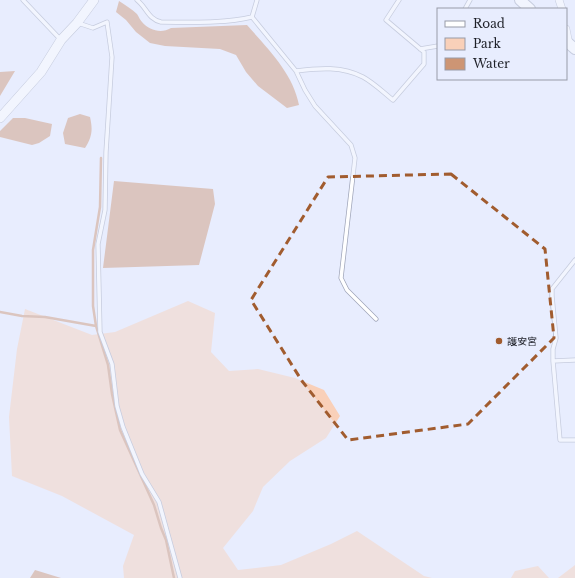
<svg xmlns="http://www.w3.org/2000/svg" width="575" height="578" viewBox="0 0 575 578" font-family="'Libre Baskerville','Noto Sans TC',serif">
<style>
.green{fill:#f9d0b9}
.water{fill:#cd9574}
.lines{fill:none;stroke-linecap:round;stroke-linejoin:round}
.stream{stroke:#cd9574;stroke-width:2.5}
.service-casing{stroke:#9fa5b9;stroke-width:5}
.minor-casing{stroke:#9fa5b9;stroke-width:8}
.tertiary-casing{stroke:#9fa5b9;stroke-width:10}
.secondary-casing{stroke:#9fa5b9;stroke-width:12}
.service{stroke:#fff;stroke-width:3.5}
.minor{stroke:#fff;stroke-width:7}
.tertiary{stroke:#fff;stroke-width:9}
.secondary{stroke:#fff;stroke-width:10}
.marked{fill:none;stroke:#a15c2f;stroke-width:3;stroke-dasharray:8 5;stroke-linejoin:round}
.poi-dot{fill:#a15c2f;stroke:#e8edfe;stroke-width:1.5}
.labels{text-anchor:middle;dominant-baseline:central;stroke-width:3;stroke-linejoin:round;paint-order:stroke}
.poi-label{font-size:10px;fill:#1e2028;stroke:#e8edfe;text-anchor:start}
</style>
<rect width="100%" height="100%" fill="#e8edfe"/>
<path class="green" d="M 188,301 L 215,313 L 211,352 L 229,371 L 258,369 L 295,378 L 324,390 L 340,416 L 326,438 L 290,461 L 263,487 L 253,511 L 223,548 L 238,570 L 281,565 L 331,544 L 357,531 L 424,576 L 432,578 L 124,578 L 123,566 L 134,535 L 62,496 L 12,476 L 9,417 L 17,349 L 25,309 L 92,335 L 115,332 Z
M 575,565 L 575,578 L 558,578 Z
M 538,566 L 549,578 L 511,578 L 515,571 Z"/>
<path class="water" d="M 119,1 C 125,5 132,9 137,14 C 139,17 140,20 142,22 C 149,30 161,34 171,28 L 247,25 C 268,49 293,73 299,105 L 287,108 L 258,86 L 246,72 L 236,55 L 220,49 L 165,46 L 150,43 L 136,32 L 126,20 L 116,12 Z
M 15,71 L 0,96 L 0,72 Z
M 80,114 L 90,117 C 93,130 92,137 85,148 L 65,144 L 63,133 L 68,118 Z
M 13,118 L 25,118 L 52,124 L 50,136 L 39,143 L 32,145 L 0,137 L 0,131 Z
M 114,181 L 213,189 L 215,204 L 199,265 L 103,268 Z
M 35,570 L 61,578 L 30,578 Z"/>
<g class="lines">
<path class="stream" d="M 101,158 L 100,207 L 93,250 L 93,306 L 96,326 L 108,365 L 112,394 L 120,430 L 154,505 L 161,528 L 166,540 L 174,578
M 0,312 L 22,316 L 45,317 L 96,326"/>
<defs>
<path id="service" d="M 23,0 L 61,40
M 137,0 C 147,8 148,19 161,22 C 191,22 222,24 252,17 L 257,0
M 465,9 L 470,0
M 252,17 L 296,71 L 305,90 L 315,106 L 351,145 L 355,158 L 341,278 L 347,290 L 376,319
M 78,23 L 93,28 L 107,22 L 112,57 L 106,152 L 105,210 L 98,244 L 100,332 L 112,364 L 117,406 L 123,427 L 142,474 L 159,502 L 180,578
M 420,49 L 438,46
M 296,71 C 319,68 342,66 363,77 C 374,83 384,93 393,100 L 424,64 L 424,52 L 386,20 L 399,0
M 575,260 L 552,289 L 552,296 L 556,338 L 553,349 L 553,361 L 560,440 L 575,440
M 553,361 L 575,360"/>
<path id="minor" d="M 559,0 L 562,9
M 566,29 L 569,44"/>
<path id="tertiary" d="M 0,118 L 41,72 L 61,40 L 77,23 L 94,0"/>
<path id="secondary" d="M 520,0 L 530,9
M 566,41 L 575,49"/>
</defs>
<use href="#service" class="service-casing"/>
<use href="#minor" class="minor-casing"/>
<use href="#tertiary" class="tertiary-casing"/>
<use href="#secondary" class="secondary-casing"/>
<use href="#service" class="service"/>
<use href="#minor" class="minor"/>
<use href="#tertiary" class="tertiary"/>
<use href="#secondary" class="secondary"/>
</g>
<path d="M0 0H575V578H0ZM 451,174 L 545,249 L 554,338 L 468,424 L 348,440 L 302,381 L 251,300 L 328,177 Z" fill="#e8edfe" fill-opacity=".55" fill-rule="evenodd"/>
<path class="marked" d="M 451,174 L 545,249 L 554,338 L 468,424 L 348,440 L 302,381 L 251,300 L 328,177 Z"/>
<circle class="poi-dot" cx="499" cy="341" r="4"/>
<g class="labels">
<g class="poi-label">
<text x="507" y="341">護安宮</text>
</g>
</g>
<rect x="437" y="8" width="130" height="72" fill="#e8edfe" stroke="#979ba8"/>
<rect x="445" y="21" width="20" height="6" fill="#ffffff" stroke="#979ba8"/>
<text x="473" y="28" font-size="12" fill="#1e2028">Road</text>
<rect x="445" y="38" width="20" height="12" fill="#f9d0b9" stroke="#979ba8"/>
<text x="473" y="48" font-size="12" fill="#1e2028">Park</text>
<rect x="445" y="58" width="20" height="12" fill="#cd9574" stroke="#979ba8"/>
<text x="473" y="68" font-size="12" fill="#1e2028">Water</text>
</svg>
